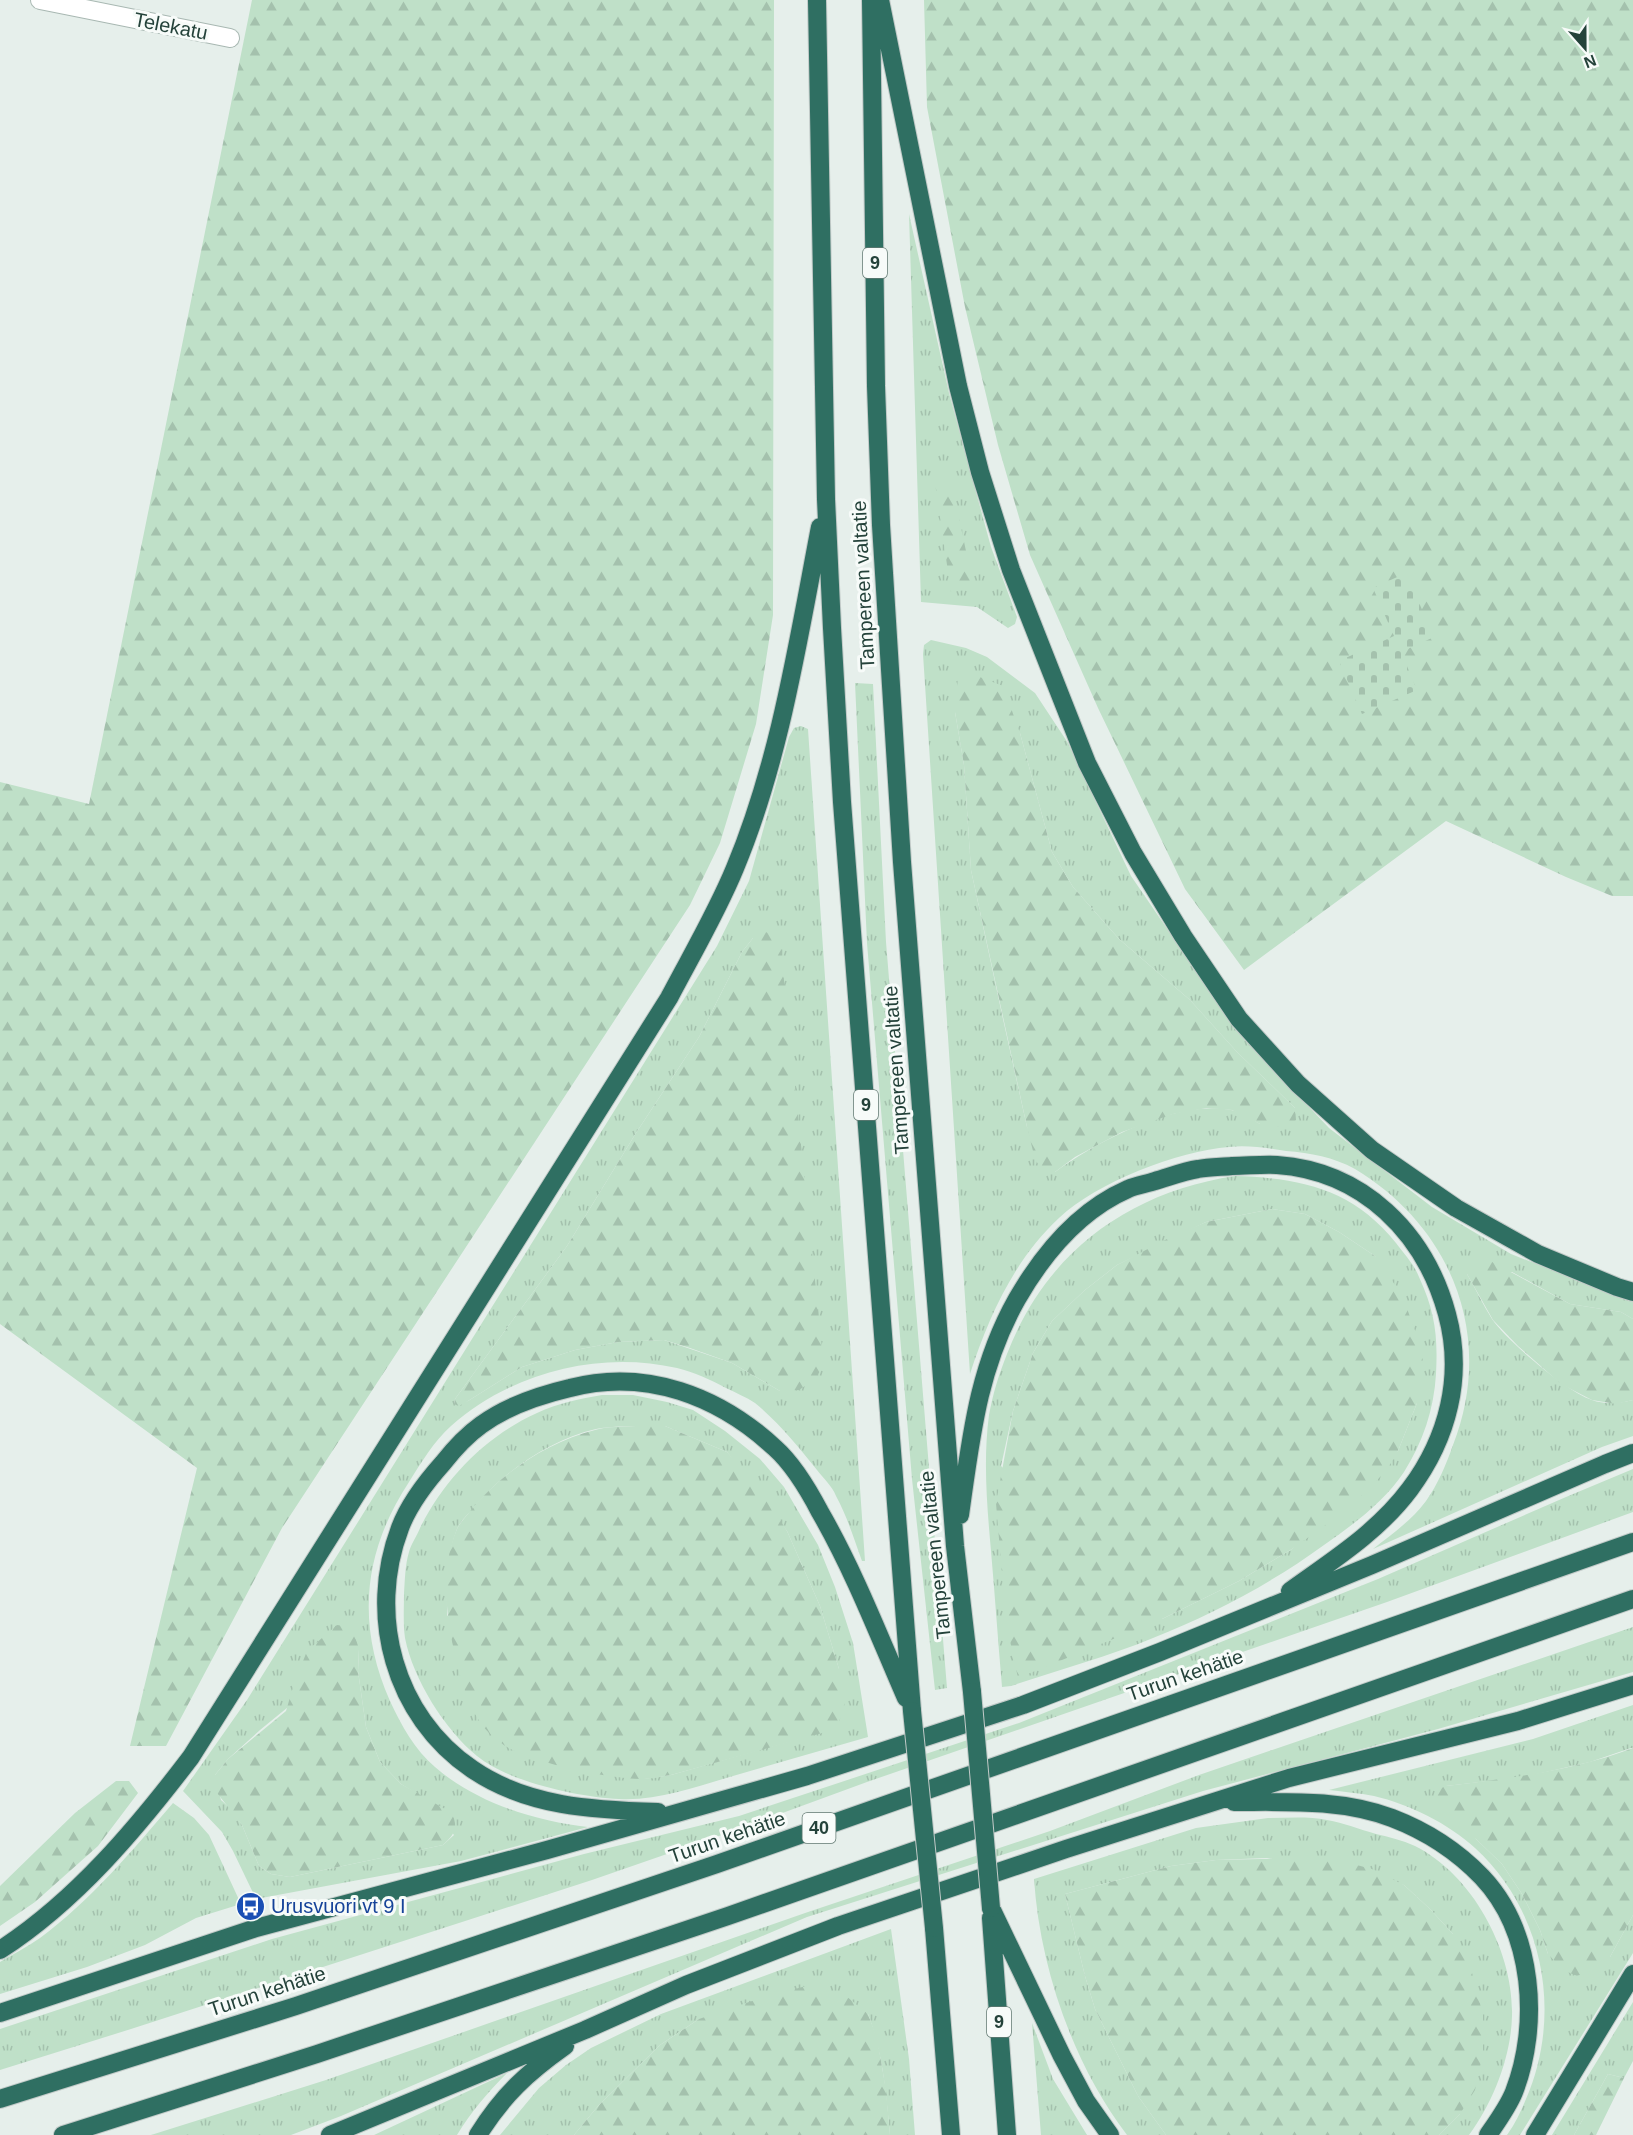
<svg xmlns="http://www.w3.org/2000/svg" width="1633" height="2135" viewBox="0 0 1633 2135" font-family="Arial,sans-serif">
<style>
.grass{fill:url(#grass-tufts);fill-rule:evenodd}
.forest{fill:url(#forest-firs)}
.cemetery{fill:url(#cemetery-stones)}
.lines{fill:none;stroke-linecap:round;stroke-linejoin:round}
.minor-casing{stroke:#a8b8b2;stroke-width:20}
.highway-casing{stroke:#c2cac8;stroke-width:20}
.minor{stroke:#fff;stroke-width:18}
.highway{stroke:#2f6f62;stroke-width:18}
.highway-bridge-casing{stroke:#c2cac8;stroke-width:20;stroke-linecap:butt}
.highway-bridge{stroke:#2f6f62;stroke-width:18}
.labels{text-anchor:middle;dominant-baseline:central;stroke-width:6;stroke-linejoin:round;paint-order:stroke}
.shield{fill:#f7fbf9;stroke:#637a73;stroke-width:1.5}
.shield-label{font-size:18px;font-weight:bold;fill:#24423a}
.street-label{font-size:20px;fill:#24423a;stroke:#f7fbf9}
.transit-label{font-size:20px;fill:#164399;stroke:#f7fbf9;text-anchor:start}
</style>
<defs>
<pattern id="grass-tufts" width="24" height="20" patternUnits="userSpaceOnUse" patternTransform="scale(1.5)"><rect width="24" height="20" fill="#bfe0c8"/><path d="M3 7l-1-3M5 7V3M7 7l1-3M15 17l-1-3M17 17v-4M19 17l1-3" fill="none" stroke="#a4c1ad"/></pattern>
<pattern id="forest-firs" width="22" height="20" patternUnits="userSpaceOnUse" patternTransform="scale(1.5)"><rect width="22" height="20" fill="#bfe0c8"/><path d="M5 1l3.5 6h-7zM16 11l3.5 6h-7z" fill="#a4c1ad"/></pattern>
<pattern id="cemetery-stones" width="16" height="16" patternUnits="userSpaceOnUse" patternTransform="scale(1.5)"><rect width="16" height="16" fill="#bfe0c8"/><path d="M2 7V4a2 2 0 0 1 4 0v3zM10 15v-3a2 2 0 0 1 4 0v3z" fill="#a4c1ad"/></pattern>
</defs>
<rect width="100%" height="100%" fill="#e6efeb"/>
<path class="grass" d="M 909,214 L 949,393 L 991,547 L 1017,617 L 1015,624 L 1008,628 L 977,607 L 921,602 Z
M 931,640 L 966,648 L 987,657 L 1035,693 L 1068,743 L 1131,876 L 1207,987 L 1238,1032 L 1329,1128 L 1432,1207 L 1511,1254 L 1633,1302 L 1633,1319 L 1621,1312 L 1570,1304 L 1512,1272 L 1467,1274 C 1476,1289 1483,1305 1492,1319 C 1507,1341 1567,1392 1592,1400 C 1605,1405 1620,1403 1633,1400 L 1633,1436 L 1602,1447 L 1373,1549 C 1392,1534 1412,1520 1426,1501 C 1438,1484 1446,1465 1453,1445 C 1495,1338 1453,1228 1355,1169 C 1333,1157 1311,1153 1286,1151 C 1268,1148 1248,1145 1229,1147 C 1178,1151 1097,1182 1059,1218 C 1014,1260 989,1316 970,1374 L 923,654 L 924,645 ZM 955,712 L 1020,733 L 1052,852 L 1073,887 L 1119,939 L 1190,1000 L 1237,1052 L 1295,1108 L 1260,1124 C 1251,1119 1240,1111 1231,1110 C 1178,1099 1097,1141 1055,1172 L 1027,1127 L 1003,1019 L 971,870 L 964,765 Z
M 855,683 L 873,684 L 886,942 L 947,1688 L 935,1690 L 912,1479 L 867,943 Z
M 801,726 L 808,729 L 809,744 L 865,1561 L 862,1561 C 854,1539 847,1516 836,1496 C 832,1486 823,1478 817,1470 C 798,1446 778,1422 755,1403 C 746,1397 736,1393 726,1388 C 711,1380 694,1372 677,1368 C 598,1350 511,1373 451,1426 C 434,1441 421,1463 409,1482 C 363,1552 356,1624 390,1701 C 401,1725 415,1750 435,1767 C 476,1803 536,1821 588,1827 L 461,1861 L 256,1899 L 233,1851 L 222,1832 L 183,1791 L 247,1700 L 717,946 L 749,881 L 789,737 L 794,728 ZM 753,938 L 780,1391 L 732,1363 L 664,1340 L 618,1342 L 575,1350 L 522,1367 L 468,1401 L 454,1404 L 455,1399 L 567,1246 L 636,1133 L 699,1037 L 742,952 ZM 359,1649 L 358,1671 L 366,1727 L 380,1762 L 401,1784 L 425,1799 L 454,1835 L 443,1845 L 290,1877 L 271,1874 L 259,1866 L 242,1825 L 232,1810 L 221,1800 L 215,1775 L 228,1759 L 260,1730 Z
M 1235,1176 C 1301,1178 1353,1189 1396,1243 C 1404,1254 1414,1264 1419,1277 C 1435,1312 1438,1335 1436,1374 C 1434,1409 1423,1442 1404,1472 C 1384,1502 1354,1524 1324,1545 C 1272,1583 1213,1614 1153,1638 C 1107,1657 1058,1670 1011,1686 L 1002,1687 C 998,1642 995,1596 991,1551 C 987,1506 983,1460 989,1415 C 993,1393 999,1374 1007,1354 C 1046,1252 1129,1192 1235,1176 ZM 1272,1209 L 1305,1214 L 1339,1232 L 1375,1256 L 1417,1403 L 1398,1451 L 1292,1549 L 1239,1581 L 1162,1619 L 1001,1466 L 1013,1411 L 1033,1353 L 1052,1321 L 1085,1290 L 1117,1265 L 1206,1222 Z
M 602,1395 L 633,1395 L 667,1402 L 693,1410 L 725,1431 L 760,1459 L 784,1487 L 818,1545 L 835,1587 L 853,1643 L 868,1737 C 823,1750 778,1763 733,1776 C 695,1787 658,1801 619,1799 C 578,1797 509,1782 477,1756 C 445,1730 413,1679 405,1638 C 403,1624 404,1607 404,1593 C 405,1580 405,1565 409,1552 C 411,1544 417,1536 420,1528 C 445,1478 486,1436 537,1413 C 558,1403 580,1399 602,1395 ZM 665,1426 L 727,1452 L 787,1531 L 820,1606 L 839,1669 L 833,1729 L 671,1775 L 644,1779 L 582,1770 L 447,1615 C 447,1586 446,1556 457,1529 C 460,1522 466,1516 471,1511 C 501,1473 549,1440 596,1429 C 617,1425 644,1427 665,1426 Z
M 1633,1469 L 1633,1512 L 1387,1602 L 867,1782 L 739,1829 L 592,1880 L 131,2029 L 0,2070 L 0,2029 L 272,1939 L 584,1854 L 739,1816 L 1019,1723 L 1378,1579 L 1566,1497 Z
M 1633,1627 L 1633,1672 L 1438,1729 L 1203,1791 L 807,1917 L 341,2116 L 291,2135 L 151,2135 L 326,2080 L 808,1912 L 1050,1831 L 1199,1775 Z
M 1633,1705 L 1633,1748 L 1631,1748 L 1590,1762 L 1524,1777 L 1446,1786 L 1476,1839 L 1502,1864 L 1522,1894 L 1540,1930 L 1548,1954 L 1610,1957 L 1633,1915 L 1633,1953 L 1520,2135 L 1507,2135 C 1515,2124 1521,2111 1526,2099 C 1563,2014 1544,1911 1475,1848 C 1449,1824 1409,1804 1374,1796 C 1359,1793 1344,1792 1329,1790 L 1533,1739 Z
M 173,1803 L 194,1818 L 209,1835 L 241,1904 L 196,1918 L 145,1945 L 87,1967 L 0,1994 L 0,1962 C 13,1954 27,1947 40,1938 C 90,1901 132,1851 173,1803 Z
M 1268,1818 C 1287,1818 1308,1816 1327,1820 C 1344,1823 1359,1829 1376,1834 C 1389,1837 1402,1840 1415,1846 C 1473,1875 1514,1952 1512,2016 C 1511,2057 1493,2103 1469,2135 L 1439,2135 L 1460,2114 L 1453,1934 L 1430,1909 L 1404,1885 L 1267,1858 L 1216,1860 L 1171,1866 L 1065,1894 L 1085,1976 L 1095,2009 L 1138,2096 L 1166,2135 L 1127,2135 C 1073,2064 1040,1968 1034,1879 L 1196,1828 Z
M 891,1929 L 909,2059 L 915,2135 L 890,2135 C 886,2093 883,2053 868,2014 L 699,2019 L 660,2045 L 598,2106 L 574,2135 L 500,2135 L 539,2088 L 566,2065 L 591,2048 L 661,2014 Z
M 1633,2002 L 1633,2061 L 1624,2078 L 1608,2074 L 1574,2135 L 1552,2135 Z
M 1032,2023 L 1053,2079 L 1087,2135 L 1041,2135 Z
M 507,2073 C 488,2092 471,2112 457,2135 L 374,2135 Z"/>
<path class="forest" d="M 252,0 L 774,0 L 773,615 L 756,724 L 720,843 L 690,905 L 282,1528 L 166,1746 L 130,1746 L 197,1468 L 0,1324 L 0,782 L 89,804 Z
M 924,0 L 1633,0 L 1633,896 L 1612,896 L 1566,877 L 1446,821 L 1244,970 L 1185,889 L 1098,708 L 1030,555 L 998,445 L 965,307 L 927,107 Z
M 951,480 L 974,589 L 951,592 L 935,483 Z
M 958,677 L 980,677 L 1003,686 L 1020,733 L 1052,852 L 1073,887 L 1119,939 L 1190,1000 L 1237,1052 L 1295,1108 L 1296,1120 L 1288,1128 L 1260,1124 L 1232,1110 L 1207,1108 L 1173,1114 L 1122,1132 L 1075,1157 L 1055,1172 L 1043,1172 L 1035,1159 L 1027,1127 L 971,870 L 964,765 L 955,712 Z
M 762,932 C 775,932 777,939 781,951 L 823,1358 L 820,1371 L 815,1379 L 799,1390 L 780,1391 L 732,1363 L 690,1348 L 664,1340 L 618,1342 L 575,1350 L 522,1367 L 468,1401 L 459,1406 L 454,1404 L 455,1399 L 567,1246 L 636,1133 L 699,1037 L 742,952 L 753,938 Z
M 1272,1209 L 1305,1214 L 1339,1232 L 1375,1256 L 1402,1295 L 1420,1344 L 1424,1368 L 1417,1403 L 1398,1451 L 1386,1471 L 1348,1509 L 1292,1549 L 1239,1581 L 1162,1619 L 1018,1678 L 1006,1622 L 996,1503 L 1013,1411 L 1033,1353 L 1052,1321 L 1085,1290 L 1117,1265 L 1167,1239 L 1206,1222 Z
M 1483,1257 L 1570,1304 L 1621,1312 L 1633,1319 L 1633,1400 L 1616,1404 L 1592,1400 L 1561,1384 L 1518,1346 L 1493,1320 L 1467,1274 L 1465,1259 Z
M 636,1426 L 665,1426 L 727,1452 L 759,1488 L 787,1531 L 820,1606 L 839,1669 L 845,1702 L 842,1716 L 833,1730 L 671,1775 C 662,1776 653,1779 644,1779 C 613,1780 533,1763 507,1747 C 499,1742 488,1733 483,1726 C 465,1702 458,1670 452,1641 C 445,1605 442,1563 457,1529 C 460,1522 467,1516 471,1510 C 502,1472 548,1442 595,1430 C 608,1426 623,1427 636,1426 Z
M 337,1625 L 352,1627 L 359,1649 L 358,1671 L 366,1727 L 380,1762 L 401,1784 L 452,1813 C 458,1828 455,1834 443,1845 L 290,1877 L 271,1874 L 259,1866 L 242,1825 L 214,1789 L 215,1775 L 228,1759 L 286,1711 L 294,1684 L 307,1651 Z
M 1633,1748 L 1633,1915 L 1610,1957 L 1594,1970 L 1577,1976 L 1563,1970 L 1548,1954 L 1540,1930 L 1522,1894 L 1502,1864 L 1476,1839 L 1441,1811 L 1435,1799 L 1436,1790 L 1446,1786 C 1510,1778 1573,1771 1633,1748 Z
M 116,1781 L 129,1781 L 138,1793 L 98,1846 L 35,1902 L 0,1926 L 0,1886 L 75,1813 Z
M 1306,1858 L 1345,1862 L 1372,1869 L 1404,1885 L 1430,1909 L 1453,1934 L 1470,1965 L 1483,2015 L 1483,2053 L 1475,2090 L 1460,2114 L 1439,2135 L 1166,2135 L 1138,2096 L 1095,2009 L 1085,1976 L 1065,1894 L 1171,1866 L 1216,1860 Z
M 806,1986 L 846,1996 L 868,2014 L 877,2038 L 886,2090 L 890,2135 L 574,2135 L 598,2106 L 660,2045 L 699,2019 L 758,1999 Z
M 1608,2074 L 1624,2078 L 1596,2135 L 1574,2135 Z"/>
<path class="cemetery" d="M 1406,573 L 1434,637 L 1401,652 L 1417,690 L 1362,714 L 1339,661 L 1394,636 L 1373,588 Z"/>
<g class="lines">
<defs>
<path id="minor" d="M 40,0 L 230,38"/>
<path id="highway" d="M 817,0 L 826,499 L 832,628 L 842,802 L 912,1711
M 871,0 L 876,386 L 881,525 L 902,862 L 955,1546 L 972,1692
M 880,0 L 958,386 L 980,472 L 1011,570 L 1087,763 L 1133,853 L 1183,936 L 1239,1019 L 1298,1084 L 1372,1150 L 1456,1208 L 1538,1254 L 1617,1287 L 1633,1292
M 960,1515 C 971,1437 978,1368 1017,1299 C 1043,1254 1080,1210 1128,1189 C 1136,1185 1146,1184 1155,1181 C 1169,1177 1184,1171 1198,1169 C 1209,1167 1221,1167 1232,1166 C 1247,1166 1262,1164 1277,1165 C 1363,1171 1425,1233 1447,1314 C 1464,1376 1448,1438 1410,1489 C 1378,1532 1333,1560 1290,1591
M 1234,1802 C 1287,1802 1341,1799 1392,1818 C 1426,1831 1457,1851 1482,1877 C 1534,1932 1540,2025 1514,2092 C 1508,2107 1497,2122 1488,2135
M 658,1812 C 594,1810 527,1807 472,1769 C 394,1716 367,1615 400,1528 C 409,1504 426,1482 443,1463 C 454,1449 467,1435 481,1425 C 507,1406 540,1395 570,1388 C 646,1368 719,1396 775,1448 C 794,1465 808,1489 820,1512 C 854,1571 879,1636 906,1698
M 991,1908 L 1062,2056 L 1086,2101 L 1110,2135
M 991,1918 L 1007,2135
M 934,1928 L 951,2135
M 0,1950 C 76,1901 137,1828 191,1757 L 669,998 C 691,956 717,912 735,868 C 780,760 798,641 820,527
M 0,2013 L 256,1928 L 547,1850 L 807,1776 L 1023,1705 L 1160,1652 L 1372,1565 L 1605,1464 L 1633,1453
M 0,2099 L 296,2006 L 717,1864 L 1633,1542
M 63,2135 L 317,2054 L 728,1916 L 1633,1599
M 330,2135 L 585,2030 L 686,1985 L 838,1926 L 1066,1849 L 1289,1778 L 1518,1721 L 1633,1685
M 478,2135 C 503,2095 527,2073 565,2046
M 1535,2135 L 1633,1974"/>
</defs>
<use href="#minor" class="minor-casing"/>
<use href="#highway" class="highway-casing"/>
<use href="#minor" class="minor"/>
<use href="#highway" class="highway"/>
<defs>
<path id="highway-bridge" d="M 972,1692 L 991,1908
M 912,1711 L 934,1928"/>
</defs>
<use href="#highway-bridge" class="highway-bridge-casing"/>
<use href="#highway-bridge" class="highway-bridge"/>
</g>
<defs>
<symbol id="bus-disc" viewBox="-11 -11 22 22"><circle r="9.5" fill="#1a4fb4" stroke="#f7fbf9"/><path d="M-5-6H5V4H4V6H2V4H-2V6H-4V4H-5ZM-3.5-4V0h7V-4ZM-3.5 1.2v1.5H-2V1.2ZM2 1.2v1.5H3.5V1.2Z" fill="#fff"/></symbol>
</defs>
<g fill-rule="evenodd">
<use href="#bus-disc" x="234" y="1890" width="33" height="33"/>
</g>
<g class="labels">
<g class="shield">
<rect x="863" y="248" width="24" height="30" rx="4.5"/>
<rect x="854" y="1090" width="24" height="30" rx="4.5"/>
<rect x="802.5" y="1813" width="33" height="30" rx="4.5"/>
<rect x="987" y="2007" width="24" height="30" rx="4.5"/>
</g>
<g class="shield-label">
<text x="875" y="263">9</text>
<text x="866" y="1105">9</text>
<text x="819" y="1828">40</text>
<text x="999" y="2022">9</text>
</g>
<g class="street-label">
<text transform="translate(171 26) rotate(11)">Telekatu</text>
<text transform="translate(863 585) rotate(-93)">Tampereen valtatie</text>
<text transform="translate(896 1070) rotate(-94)">Tampereen valtatie</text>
<text transform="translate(935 1555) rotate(-96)">Tampereen valtatie</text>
<text transform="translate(1185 1675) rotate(-19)">Turun kehätie</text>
<text transform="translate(727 1837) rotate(-19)">Turun kehätie</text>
<text transform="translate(267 1991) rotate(-18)">Turun kehätie</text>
</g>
<g class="transit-label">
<text x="271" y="1906">Urusvuori vt 9 I</text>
</g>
</g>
<g transform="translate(1585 48) rotate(159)" stroke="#f7fbf9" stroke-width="4.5" paint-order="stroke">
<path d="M0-4.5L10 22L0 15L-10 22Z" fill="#24423a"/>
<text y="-9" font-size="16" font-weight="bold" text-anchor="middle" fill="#24423a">N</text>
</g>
</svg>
